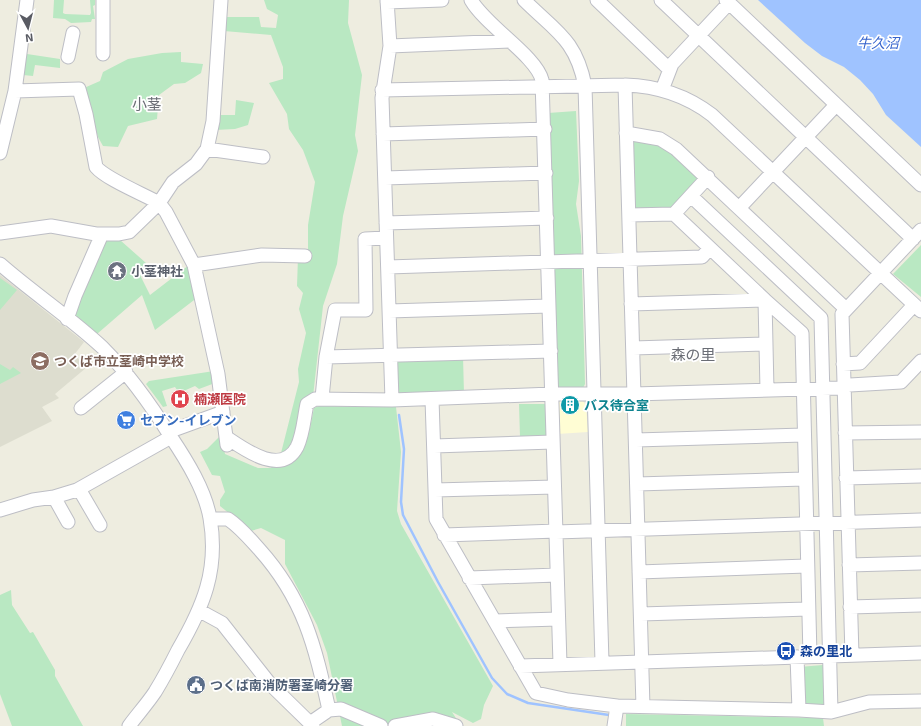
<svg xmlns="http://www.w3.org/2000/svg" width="921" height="726" viewBox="0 0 921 726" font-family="'Exo 2','Noto Sans JP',sans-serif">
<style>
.commercial{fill:#fffdd4}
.education{fill:#ddddcf}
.green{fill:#b9e8c2}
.water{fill:#9fc3ff}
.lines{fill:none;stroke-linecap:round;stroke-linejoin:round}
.stream{stroke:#9fc3ff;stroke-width:2.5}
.minor-casing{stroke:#bdbec5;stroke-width:15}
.minor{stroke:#fff;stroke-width:13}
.labels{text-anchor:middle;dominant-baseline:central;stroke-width:3.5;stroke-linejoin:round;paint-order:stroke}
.worship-label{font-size:13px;font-weight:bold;fill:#5b616d;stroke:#fff;text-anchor:start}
.education-label{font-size:13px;font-weight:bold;fill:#785e54;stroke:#fff;text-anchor:start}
.health-label{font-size:13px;font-weight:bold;fill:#be3a42;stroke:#fff;text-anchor:start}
.culture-label{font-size:13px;font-weight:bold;fill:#0d838f;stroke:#fff;text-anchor:start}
.shop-label{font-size:13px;font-weight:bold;fill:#366cbe;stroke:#fff;text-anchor:start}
.transit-label{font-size:13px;font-weight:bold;fill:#164399;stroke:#fff;text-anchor:start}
.service-label{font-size:13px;font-weight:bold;fill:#4e5e75;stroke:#fff;text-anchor:start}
.water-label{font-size:14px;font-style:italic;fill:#3664cd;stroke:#fff}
.quarter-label{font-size:15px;fill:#6a6d75;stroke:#fff}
</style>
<rect width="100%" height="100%" fill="#eeede0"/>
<path class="commercial" d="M 582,400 L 586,405 L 588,432 L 557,434 L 556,402 Z"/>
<path class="education" d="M 0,275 L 84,342 L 74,355 L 87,367 L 55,394 L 59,398 L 42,407 L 52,421 L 0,447 Z"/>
<path class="green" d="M 54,0 L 64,0 L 63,13 L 65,14 L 90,15 L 91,13 L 90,0 L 95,0 L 95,5 L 93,6 L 95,19 L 92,19 L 91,22 L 71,23 L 65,19 L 53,18 Z
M 264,0 L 349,0 L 348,23 L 362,75 L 355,135 L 358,151 L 343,216 L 337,264 L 323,306 L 309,433 L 314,408 L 319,406 L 396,407 L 401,452 L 397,511 L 401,524 L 493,686 L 484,705 L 481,719 L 473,723 L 452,712 L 461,726 L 342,726 L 327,653 L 317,625 L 285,564 L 285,540 L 261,528 L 251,531 L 220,506 L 220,500 L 225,492 L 220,476 L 212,475 L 200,452 L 207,449 L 221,435 L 225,454 L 258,468 L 271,468 L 281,453 L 299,382 L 298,369 L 306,333 L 299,309 L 303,293 L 297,286 L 298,257 L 308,257 L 308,225 L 315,182 L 303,150 L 289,129 L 287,114 L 269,83 L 283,79 L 283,67 L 271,35 L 224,31 L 227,17 L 259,17 L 261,27 L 276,28 L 278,15 L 267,9 Z
M 181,52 L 181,62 L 203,64 L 201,73 L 185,83 L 174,84 L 159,95 L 157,119 L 128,126 L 118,147 L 103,146 L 98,137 L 84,88 L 100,81 L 103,72 L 128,59 L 162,53 Z
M 27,54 L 60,59 L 60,68 L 35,65 L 33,76 L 23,75 Z
M 236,100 L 254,103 L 248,125 L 235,129 L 215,130 L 217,115 L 235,115 Z
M 576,111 L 579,181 L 576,204 L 581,236 L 585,384 L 583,388 L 560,390 L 556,386 L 548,113 Z
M 633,137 L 659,144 L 703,179 L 674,210 L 633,209 Z
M 103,239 L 120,240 L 146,263 L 141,277 L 150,295 L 189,265 L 198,297 L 155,330 L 142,295 L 97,334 L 72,314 Z
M 921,245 L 921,297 L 893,274 Z
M 0,278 L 17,290 L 0,310 Z
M 463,356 L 464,394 L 397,395 L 396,359 Z
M 0,364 L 10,370 L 13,367 L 21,373 L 0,384 Z
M 214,371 L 215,383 L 199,389 L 195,386 L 179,393 L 175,387 L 162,391 L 167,406 L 163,407 L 146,384 L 149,381 Z
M 519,404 L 547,404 L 548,436 L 520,437 Z
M 11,590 L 12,605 L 30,633 L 33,632 L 55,670 L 55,676 L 83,726 L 12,726 L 0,694 L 0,595 Z
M 823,665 L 825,707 L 801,706 L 799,667 Z
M 626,714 L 823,718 L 824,726 L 626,726 Z"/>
<path class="water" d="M 758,0 L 921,0 L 921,147 L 886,115 L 873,94 L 860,80 L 844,67 L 822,56 L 805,43 Z"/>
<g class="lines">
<path class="stream" d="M 399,415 L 404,449 L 401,502 L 403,515 L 438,582 L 492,678 L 507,694 L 528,703 L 609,715"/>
<defs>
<path id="minor" d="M 221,0 L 213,121 L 207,149 L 196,164 L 173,182 L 159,203 L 166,212 L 194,265 L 218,374 L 227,445
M 387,0 L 390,46 L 382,98 L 392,400
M 471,0 C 486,26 536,56 542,80 L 560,664
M 524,0 C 555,31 576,39 585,86 L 602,662
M 597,0 L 669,69
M 661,0 L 913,239
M 726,0 L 921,185
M 387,2 L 442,0
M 390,46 L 510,41
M 103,54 L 103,0
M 68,57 L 73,33
M 625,85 L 643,707
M 382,90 L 625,85 C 657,86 686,95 712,115 L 921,311
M 662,90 L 672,64 L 729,3
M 626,133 L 660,139 L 676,149 L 846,309
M 383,134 L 545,129
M 207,149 L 263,157
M 0,153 L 15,91 L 27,0
M 385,178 L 546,173
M 691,196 L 821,318 L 831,712
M 740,207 L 836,105
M 674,214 L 708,177
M 629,215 L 674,214 L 710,248
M 386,223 L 547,218
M 0,233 L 51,226 L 96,234 L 119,234 L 129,232 L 159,203 C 143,194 106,179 96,167 L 86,114 L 79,89 L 15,91
M 0,264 C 33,293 71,318 103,348 C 130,375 151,405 171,437 C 187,461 205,490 210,518 C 219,570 203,607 178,650 C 171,664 163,679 155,692 C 147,704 137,715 129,726
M 194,265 L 262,255 L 305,256
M 388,267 L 702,257 L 710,248 L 765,300 L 767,390
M 631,304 L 765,300 L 802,333 L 810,656
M 389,311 L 549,306
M 67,319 L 75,296 L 102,234
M 633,348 L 766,344
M 326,357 L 551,351
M 843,364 L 860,363 L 914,305
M 322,398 L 326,357 L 335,310 L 366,310 L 365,239 L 386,238
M 432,399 L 436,519 L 536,693 L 568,700 L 617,706 L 799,710 L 831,712 L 869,702 L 921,701
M 81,408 L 126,372
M 168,432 L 223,412
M 845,433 L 921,432
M 226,437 C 244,449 281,477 297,447 C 303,435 304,418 307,404 L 315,399 L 392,400 L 552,394 L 634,394 L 839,388 L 850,385 L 901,382 L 921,361
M 636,440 L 803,435
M 434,446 L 553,442
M 846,478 L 921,476
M 637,484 L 804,479
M 79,489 L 100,525
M 435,490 L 554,487
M 54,497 L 68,522
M 0,510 L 33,500 L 54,497 L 77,490 L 171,437
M 210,519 L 228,519 C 240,527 250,539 259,549 C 304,599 315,646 329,710 L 310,723
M 556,532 L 921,520
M 444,535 L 556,531
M 849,565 L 921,563
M 639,572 L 807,566
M 469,578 L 557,575
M 850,607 L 921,605
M 200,611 L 222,623 L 270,684 L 313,726
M 641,614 L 808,609
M 495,621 L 558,619
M 852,655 L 842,314 L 921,230
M 797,657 L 799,710
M 520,666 L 921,653
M 329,710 L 341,709 L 381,726
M 395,726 L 433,719 L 456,726
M 614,726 L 617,706"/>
</defs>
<use href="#minor" class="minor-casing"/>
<use href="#minor" class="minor"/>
</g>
<defs>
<symbol id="temple-disc" viewBox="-11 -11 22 22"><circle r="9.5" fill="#6b7280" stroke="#fff"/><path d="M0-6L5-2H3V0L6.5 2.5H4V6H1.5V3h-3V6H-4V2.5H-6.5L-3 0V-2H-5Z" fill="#fff"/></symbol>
<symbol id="school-disc" viewBox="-11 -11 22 22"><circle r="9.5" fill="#8d6e63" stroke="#fff"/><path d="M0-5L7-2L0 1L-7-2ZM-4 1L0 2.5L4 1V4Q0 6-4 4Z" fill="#fff"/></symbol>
<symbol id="hospital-disc" viewBox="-11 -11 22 22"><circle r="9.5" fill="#e0444e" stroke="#fff"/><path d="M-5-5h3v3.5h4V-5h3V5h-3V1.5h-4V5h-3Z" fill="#fff"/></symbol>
<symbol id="building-disc" viewBox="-11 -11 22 22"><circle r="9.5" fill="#0f9aa8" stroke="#fff"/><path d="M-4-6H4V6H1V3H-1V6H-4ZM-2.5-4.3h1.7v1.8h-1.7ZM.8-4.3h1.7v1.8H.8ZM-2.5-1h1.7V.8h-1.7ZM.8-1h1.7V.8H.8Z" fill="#fff"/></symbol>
<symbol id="supermarket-disc" viewBox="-11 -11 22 22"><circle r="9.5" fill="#3f7fe0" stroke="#fff"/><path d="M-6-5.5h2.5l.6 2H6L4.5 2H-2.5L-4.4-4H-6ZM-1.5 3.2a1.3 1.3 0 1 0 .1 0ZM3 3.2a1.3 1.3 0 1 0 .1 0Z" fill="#fff"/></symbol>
<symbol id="bus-disc" viewBox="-11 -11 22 22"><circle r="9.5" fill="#1a4fb4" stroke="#fff"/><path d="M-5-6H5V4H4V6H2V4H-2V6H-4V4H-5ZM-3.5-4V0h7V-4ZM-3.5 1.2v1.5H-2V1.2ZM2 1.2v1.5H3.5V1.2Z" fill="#fff"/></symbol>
<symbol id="civic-disc" viewBox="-11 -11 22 22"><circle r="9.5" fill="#5c6f8a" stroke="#fff"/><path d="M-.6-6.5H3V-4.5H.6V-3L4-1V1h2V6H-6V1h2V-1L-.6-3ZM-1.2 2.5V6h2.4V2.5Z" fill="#fff"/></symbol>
</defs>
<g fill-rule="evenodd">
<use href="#temple-disc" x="106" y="260" width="22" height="22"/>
<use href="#school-disc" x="29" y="350" width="22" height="22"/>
<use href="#hospital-disc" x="169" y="388" width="22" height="22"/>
<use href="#building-disc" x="559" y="394" width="22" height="22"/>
<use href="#supermarket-disc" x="115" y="409" width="22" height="22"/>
<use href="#bus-disc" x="775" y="640" width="22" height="22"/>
<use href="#civic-disc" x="185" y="674" width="22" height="22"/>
</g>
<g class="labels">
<g class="worship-label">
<text x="131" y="271">小茎神社</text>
</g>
<g class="education-label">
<text x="54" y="361">つくば市立茎崎中学校</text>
</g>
<g class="health-label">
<text x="194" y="399">楠瀬医院</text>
</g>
<g class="culture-label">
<text x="584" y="405">バス待合室</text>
</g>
<g class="shop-label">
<text x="140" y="420">セブン-イレブン</text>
</g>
<g class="transit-label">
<text x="800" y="651">森の里北</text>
</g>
<g class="service-label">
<text x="210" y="685">つくば南消防署茎崎分署</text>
</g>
<g class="water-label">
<text x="878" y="42">牛久沼</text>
</g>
<g class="quarter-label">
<text x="147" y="104">小茎</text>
<text x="693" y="354">森の里</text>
</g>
</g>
<g transform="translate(28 28) rotate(173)" stroke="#ffffff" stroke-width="3" paint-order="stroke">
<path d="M0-3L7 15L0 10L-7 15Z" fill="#595b63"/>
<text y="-6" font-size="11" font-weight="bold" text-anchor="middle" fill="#595b63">N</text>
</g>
</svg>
